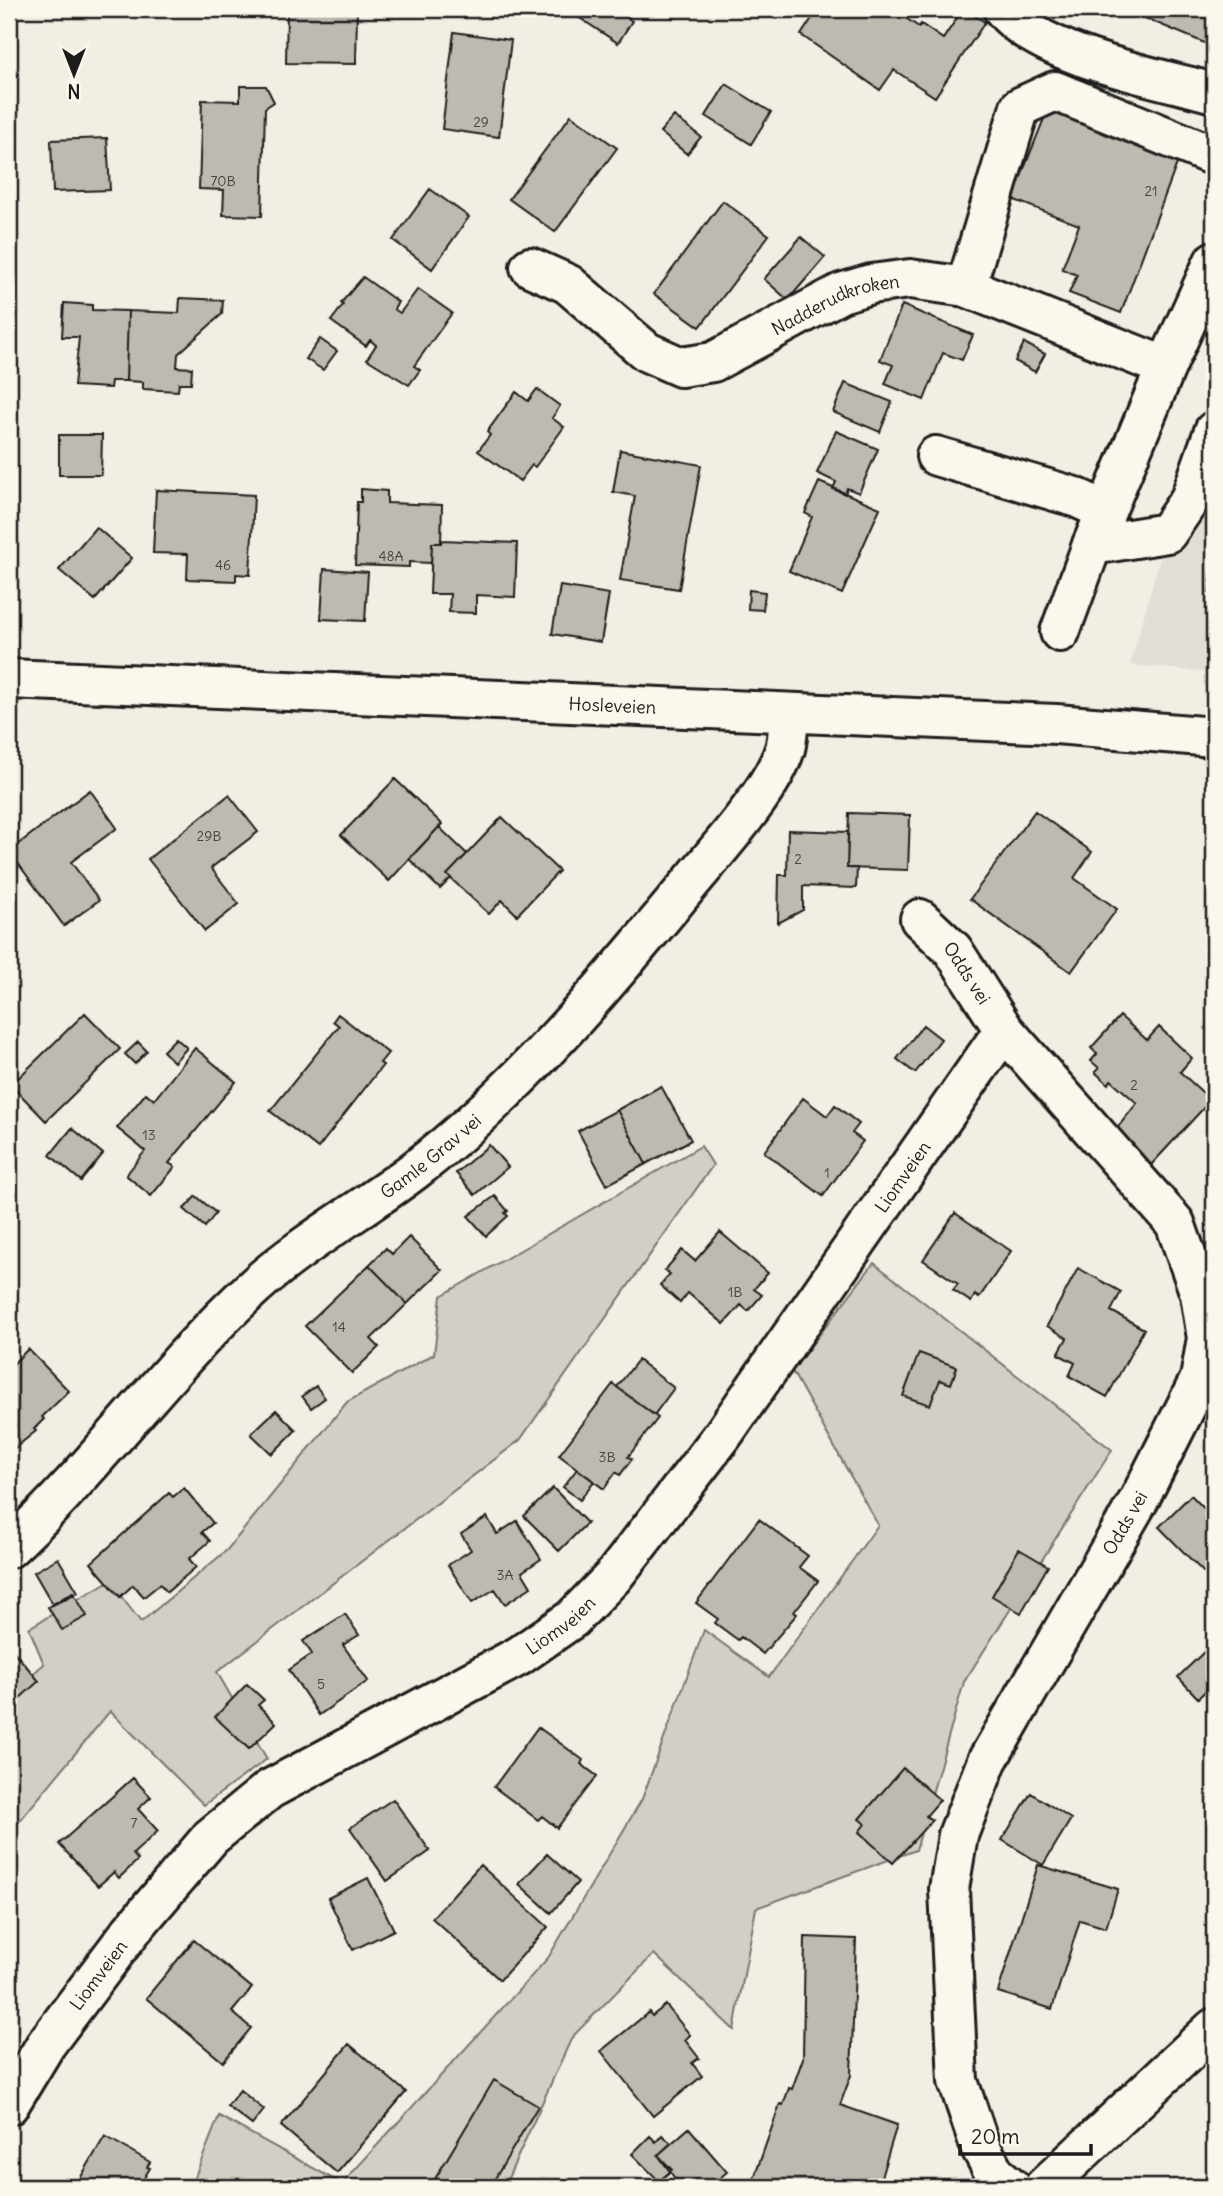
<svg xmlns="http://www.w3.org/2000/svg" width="1223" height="2196" viewBox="0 0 1223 2196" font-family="Delius,sans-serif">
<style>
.built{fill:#e2ded5}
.green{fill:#d2cfc6;stroke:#777671;stroke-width:2}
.building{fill:#bdbab1;stroke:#1c1c1c;stroke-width:2}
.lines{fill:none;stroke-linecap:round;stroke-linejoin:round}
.minor-casing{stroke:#1c1c1c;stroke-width:44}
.major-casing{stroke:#1c1c1c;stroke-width:44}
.minor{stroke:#fbf7ec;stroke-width:38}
.major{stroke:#fbf7ec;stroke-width:38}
.labels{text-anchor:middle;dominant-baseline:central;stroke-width:5;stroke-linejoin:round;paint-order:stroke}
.number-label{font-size:14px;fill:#444441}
.street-label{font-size:18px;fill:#1c1c1c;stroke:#fbf7ec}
</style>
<rect width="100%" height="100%" fill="#f2eee4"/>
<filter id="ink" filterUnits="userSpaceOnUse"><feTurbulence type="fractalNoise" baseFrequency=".0143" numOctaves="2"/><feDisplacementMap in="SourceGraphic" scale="14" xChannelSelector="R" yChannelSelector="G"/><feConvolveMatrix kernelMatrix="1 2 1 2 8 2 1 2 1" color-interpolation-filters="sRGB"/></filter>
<g filter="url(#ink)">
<path class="built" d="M 1214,384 L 1214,673 L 1130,665 L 1167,533 Z"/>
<path class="green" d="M 701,1146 L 713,1165 L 520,1440 L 217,1672 L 267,1759 L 204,1805 L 110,1711 L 9,1834 L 9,1695 L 44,1664 L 29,1628 L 109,1581 L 141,1622 L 227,1550 L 347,1402 L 434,1354 L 441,1296 Z
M 874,1263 L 1112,1450 L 964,1682 L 916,1850 L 756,1908 L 734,2030 L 654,1954 L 572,2037 L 504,2187 L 191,2187 L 219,2116 L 342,2184 L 548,1958 L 642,1799 L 704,1630 L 769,1677 L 878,1525 L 792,1371 Z"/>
<path class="building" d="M 287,9 L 357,9 L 356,64 L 286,63 Z
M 566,9 L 634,9 L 628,18 L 632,21 L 618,43 Z
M 818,9 L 843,9 L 852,15 L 856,9 L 912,9 L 907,19 L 919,27 L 921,24 L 943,39 L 963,9 L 985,22 L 935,97 L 894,70 L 880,90 L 801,35 Z
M 1214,9 L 1214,47 L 1126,10 L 1126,9 Z
M 454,32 L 511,40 L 499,137 L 442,129 Z
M 726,84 L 771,112 L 751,144 L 706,116 Z
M 240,86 L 266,86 L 274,102 L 265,108 L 262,216 L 223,215 L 224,190 L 199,189 L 202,100 L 240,101 Z
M 1049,106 L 1179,158 L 1121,313 L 1069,293 L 1077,275 L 1062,269 L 1079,225 L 1012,199 Z
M 571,115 L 617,148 L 555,232 L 509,199 Z
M 674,116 L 701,137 L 687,154 L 660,132 Z
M 107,138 L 110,190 L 53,192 L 51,140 Z
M 430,189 L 469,217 L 432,269 L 393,240 Z
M 723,201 L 769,235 L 700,327 L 654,294 Z
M 801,237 L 825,257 L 788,300 L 764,279 Z
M 363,277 L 398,302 L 394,309 L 400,313 L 418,289 L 452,313 L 414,366 L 420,370 L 409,385 L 367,359 L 376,345 L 370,340 L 366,346 L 331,321 L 343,305 L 341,303 Z
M 180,298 L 223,300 L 222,314 L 178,354 L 177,367 L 192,368 L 191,383 L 179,383 L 178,391 L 143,389 L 143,382 L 126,381 L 128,311 L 179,313 Z
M 64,303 L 92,305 L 92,310 L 128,311 L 126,381 L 111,381 L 110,388 L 74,386 L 79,337 L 62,337 Z
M 902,305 L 973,335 L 962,360 L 943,353 L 924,400 L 885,384 L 893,365 L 880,360 Z
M 320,339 L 337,351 L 323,370 L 306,359 Z
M 1024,343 L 1045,354 L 1035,372 L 1015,361 Z
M 845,383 L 892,402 L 880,432 L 833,412 Z
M 537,389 L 560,406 L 552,418 L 564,427 L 535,467 L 532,465 L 520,481 L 478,451 L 490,435 L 487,432 L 516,392 L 528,401 Z
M 836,431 L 878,449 L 859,493 L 847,488 L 845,494 L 833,489 L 836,482 L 817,473 Z
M 59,435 L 102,435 L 101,475 L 59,475 Z
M 620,450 L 701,465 L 679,589 L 620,580 L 635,496 L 613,492 Z
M 1214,477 L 1214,526 L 1209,526 Z
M 819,482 L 880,508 L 842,594 L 789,571 L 812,517 L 805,513 Z
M 361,489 L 387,491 L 387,503 L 442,505 L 441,543 L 432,543 L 431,563 L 409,562 L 409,567 L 355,565 L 357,502 L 361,502 Z
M 156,490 L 254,495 L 250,575 L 236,574 L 236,581 L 187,579 L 188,554 L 153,553 Z
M 96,527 L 132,558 L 95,600 L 59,570 Z
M 441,540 L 517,543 L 515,597 L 476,595 L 476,613 L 449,612 L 450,594 L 430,594 L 432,543 L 441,543 Z
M 1214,546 L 1214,594 L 1209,593 Z
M 324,569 L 368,572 L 365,621 L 321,619 Z
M 560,586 L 609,594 L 601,642 L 552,634 Z
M 749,590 L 765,592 L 763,610 L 748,609 Z
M 395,779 L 442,824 L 389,881 L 341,835 Z
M 90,790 L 117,828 L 71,862 L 99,900 L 64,926 L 9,851 Z
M 229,795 L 258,832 L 211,868 L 239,904 L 205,931 L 148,859 Z
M 1035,811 L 1092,852 L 1074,878 L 1117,909 L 1071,972 L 970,899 Z
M 849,813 L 910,815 L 908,870 L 847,868 Z
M 502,817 L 559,871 L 517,915 L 502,900 L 489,914 L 447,875 Z
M 439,827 L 467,854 L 447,875 L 451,878 L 440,889 L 409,859 Z
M 788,830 L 848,832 L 847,868 L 857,868 L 856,888 L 803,886 L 803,910 L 778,923 L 779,875 L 787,875 Z
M 85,1013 L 120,1049 L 46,1121 L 11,1085 Z
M 338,1014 L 388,1053 L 380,1063 L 383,1065 L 318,1148 L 270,1111 L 339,1026 L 333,1021 Z
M 1120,1016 L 1147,1040 L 1159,1027 L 1192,1058 L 1180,1072 L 1211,1100 L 1151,1165 L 1114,1132 L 1137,1103 L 1111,1080 L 1108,1084 L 1095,1072 L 1099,1068 L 1091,1061 L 1097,1054 L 1091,1048 Z
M 923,1025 L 941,1039 L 915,1073 L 897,1059 Z
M 176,1038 L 187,1048 L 174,1062 L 163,1051 Z
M 138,1042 L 147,1051 L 135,1064 L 125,1054 Z
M 195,1048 L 236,1082 L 169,1163 L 175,1167 L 151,1196 L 126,1175 L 145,1151 L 117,1128 L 146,1093 L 154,1100 Z
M 661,1086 L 691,1140 L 646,1164 L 617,1110 Z
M 803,1098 L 827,1116 L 835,1105 L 859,1124 L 852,1133 L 863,1141 L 823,1196 L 764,1152 Z
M 617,1110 L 646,1164 L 607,1185 L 578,1131 Z
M 72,1128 L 103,1154 L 81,1181 L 50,1155 Z
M 489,1145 L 508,1167 L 475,1195 L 456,1173 Z
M 196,1196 L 216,1213 L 205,1227 L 184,1209 Z
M 495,1196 L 508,1211 L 505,1213 L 508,1216 L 486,1236 L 468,1216 Z
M 955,1213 L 1011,1251 L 979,1298 L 975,1295 L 971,1302 L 953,1290 L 958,1284 L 923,1260 Z
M 720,1232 L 768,1273 L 754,1289 L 762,1295 L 748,1311 L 741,1305 L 724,1324 L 688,1293 L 680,1303 L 660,1285 L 670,1274 L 665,1270 L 682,1250 L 695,1261 Z
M 409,1237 L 442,1270 L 407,1304 L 369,1265 L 386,1248 L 392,1254 Z
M 369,1265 L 407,1304 L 371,1339 L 379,1347 L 352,1373 L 305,1326 Z
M 1078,1268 L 1121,1292 L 1111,1311 L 1144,1329 L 1107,1397 L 1069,1376 L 1075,1363 L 1058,1354 L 1067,1338 L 1047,1326 Z
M 28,1349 L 69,1391 L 42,1417 L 44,1419 L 34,1429 L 36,1431 L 9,1453 L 9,1368 Z
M 919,1353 L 957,1367 L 951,1384 L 940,1380 L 930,1405 L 903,1396 Z
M 638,1360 L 674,1388 L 654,1415 L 617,1387 Z
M 613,1384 L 658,1418 L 628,1457 L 632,1459 L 620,1475 L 616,1472 L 604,1489 L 559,1455 Z
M 316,1386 L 325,1398 L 311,1408 L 302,1396 Z
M 276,1410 L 296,1430 L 272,1454 L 251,1434 Z
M 577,1469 L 594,1481 L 580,1500 L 563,1487 Z
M 184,1488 L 213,1523 L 202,1532 L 210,1541 L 189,1559 L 196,1567 L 167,1592 L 160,1584 L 144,1597 L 133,1585 L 120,1597 L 91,1563 L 169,1493 L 173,1497 Z
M 553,1488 L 587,1523 L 559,1551 L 524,1516 Z
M 1191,1495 L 1214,1519 L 1214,1574 L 1209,1578 L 1159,1527 Z
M 487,1517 L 497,1534 L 517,1521 L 541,1559 L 522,1572 L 531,1587 L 505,1604 L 495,1589 L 472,1603 L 448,1565 L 471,1550 L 461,1534 Z
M 759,1519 L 808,1556 L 799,1567 L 818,1581 L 794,1612 L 797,1614 L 763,1654 L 741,1637 L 738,1640 L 715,1623 L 718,1619 L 696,1603 Z
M 1019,1549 L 1048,1566 L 1021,1613 L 992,1596 Z
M 58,1558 L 78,1592 L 53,1605 L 34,1572 Z
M 73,1592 L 87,1616 L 62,1630 L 48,1607 Z
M 345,1614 L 359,1635 L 343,1645 L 368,1681 L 319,1715 L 289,1670 L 312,1654 L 303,1641 Z
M 9,1646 L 39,1681 L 9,1708 Z
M 1205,1651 L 1214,1661 L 1214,1683 L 1198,1698 L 1178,1677 Z
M 247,1684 L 264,1700 L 258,1705 L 276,1723 L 249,1749 L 215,1717 Z
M 538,1727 L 583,1760 L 581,1764 L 597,1776 L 557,1828 L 542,1816 L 538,1820 L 494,1787 Z
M 903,1768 L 940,1800 L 926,1816 L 932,1820 L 893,1863 L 859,1832 L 865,1824 L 859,1819 Z
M 133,1778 L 151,1797 L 138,1809 L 158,1831 L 133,1854 L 138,1860 L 119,1878 L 114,1872 L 98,1886 L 59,1844 Z
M 1031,1793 L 1071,1819 L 1043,1865 L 1002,1840 Z
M 393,1799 L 430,1851 L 387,1881 L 350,1828 Z
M 547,1854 L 578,1882 L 551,1913 L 519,1884 Z
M 480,1865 L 548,1927 L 500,1980 L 432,1918 Z
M 1038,1865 L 1118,1889 L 1106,1928 L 1080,1920 L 1052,2009 L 998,1992 Z
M 368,1878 L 394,1930 L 353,1950 L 328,1898 Z
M 805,1937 L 856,1939 L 851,2075 L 840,2105 L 897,2125 L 878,2187 L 751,2187 L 780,2104 L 783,2105 L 789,2088 L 792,2089 L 803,2058 Z
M 194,1940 L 252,1988 L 232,2012 L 251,2028 L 223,2062 L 146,1998 Z
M 666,2005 L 690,2035 L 685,2040 L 699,2058 L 692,2063 L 702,2076 L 653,2116 L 601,2051 L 649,2012 L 652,2016 Z
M 349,2044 L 406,2092 L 337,2173 L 281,2126 Z
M 494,2080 L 538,2106 L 490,2187 L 449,2187 L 435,2179 Z
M 240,2090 L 264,2110 L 252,2125 L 227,2106 Z
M 689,2128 L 727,2172 L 709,2187 L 681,2187 L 658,2155 Z
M 662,2135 L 671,2143 L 658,2155 L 672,2170 L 659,2181 L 632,2154 L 650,2136 L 656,2142 Z
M 105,2136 L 150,2162 L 147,2167 L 150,2168 L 140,2185 L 75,2187 Z"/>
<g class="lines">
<defs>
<g id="minor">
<path d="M 1003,9 C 1039,56 1156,77 1214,93"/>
<path id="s1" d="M 530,267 L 568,284 L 647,352 L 681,367 L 713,362 L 841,293 L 871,284 L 910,279 L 966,287 L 1166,367 L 1214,261"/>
<path d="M 966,287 L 1020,107 L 1055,91 L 1214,156"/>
<path d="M 936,456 L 1075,497 L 1106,511"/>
<path d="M 1092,545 L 1167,533 L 1190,499 L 1214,431"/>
<path d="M 1060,632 L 1092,545 L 1166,367"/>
<path id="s2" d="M 920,919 L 953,950 L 1004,1030 L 1175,1223 L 1200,1294 L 1207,1338 L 1200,1379 L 1140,1498 L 987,1761 L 958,1835 L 949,1889 L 958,2081 L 980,2146 L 995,2174 L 1011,2187"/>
<path id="s3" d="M 9,1548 C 97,1467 166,1367 255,1286 C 302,1243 364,1209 415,1170 C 521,1088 607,984 692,881 C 720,847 772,790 785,749 C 788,738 788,725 789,714"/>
<path id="s4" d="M 9,2105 L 46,2044 L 131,1931 L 211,1837 L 270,1789 L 519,1656 L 572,1619 L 613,1577 L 722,1436 L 1004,1030"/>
</g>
<g id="major">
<path id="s5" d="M 9,679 L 1056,724 L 1214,737"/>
<path d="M 1044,2187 L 1214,2028"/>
</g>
</defs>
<use href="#minor" class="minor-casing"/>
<use href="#major" class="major-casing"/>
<use href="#minor" class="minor"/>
<use href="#major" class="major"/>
</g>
</g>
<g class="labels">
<g class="number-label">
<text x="481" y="122">29</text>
<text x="223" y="181">70B</text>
<text x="1151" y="191">21</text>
<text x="391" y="556">48A</text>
<text x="223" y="565">46</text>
<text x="209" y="836">29B</text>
<text x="798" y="859">2</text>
<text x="1134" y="1085">2</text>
<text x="149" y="1135">13</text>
<text x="827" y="1173">1</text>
<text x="735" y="1292">1B</text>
<text x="339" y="1327">14</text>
<text x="607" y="1457">3B</text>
<text x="505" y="1575">3A</text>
<text x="321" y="1684">5</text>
<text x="134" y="1823">7</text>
</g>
<g class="street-label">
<text stroke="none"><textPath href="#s1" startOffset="352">Nadderudkroken</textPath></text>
<text stroke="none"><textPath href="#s5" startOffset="604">Hosleveien</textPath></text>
<text stroke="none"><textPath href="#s2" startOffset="72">Odds vei</textPath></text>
<text stroke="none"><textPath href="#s3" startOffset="578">Gamle Grav vei</textPath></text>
<text stroke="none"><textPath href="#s4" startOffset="1312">Liomveien</textPath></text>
<text transform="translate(1125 1523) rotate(-60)">Odds vei</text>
<text stroke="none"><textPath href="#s4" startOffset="746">Liomveien</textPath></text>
<text stroke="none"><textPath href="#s4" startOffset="158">Liomveien</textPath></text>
</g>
</g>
<rect width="1223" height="2196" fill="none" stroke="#fbf7ec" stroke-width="35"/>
<rect x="18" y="18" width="1188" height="2161" fill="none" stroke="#1c1c1c" stroke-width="2.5" filter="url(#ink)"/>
<g transform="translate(74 74) rotate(180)" stroke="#fbf7ec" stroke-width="5" paint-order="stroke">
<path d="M0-5L12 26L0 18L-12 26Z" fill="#1c1c1c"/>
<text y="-10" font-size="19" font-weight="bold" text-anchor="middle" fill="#1c1c1c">N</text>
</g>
<path d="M960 2144v10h131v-10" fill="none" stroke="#1c1c1c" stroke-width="3.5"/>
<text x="971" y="2144" font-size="21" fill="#1c1c1c" stroke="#fbf7ec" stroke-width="5" paint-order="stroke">20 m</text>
</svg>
